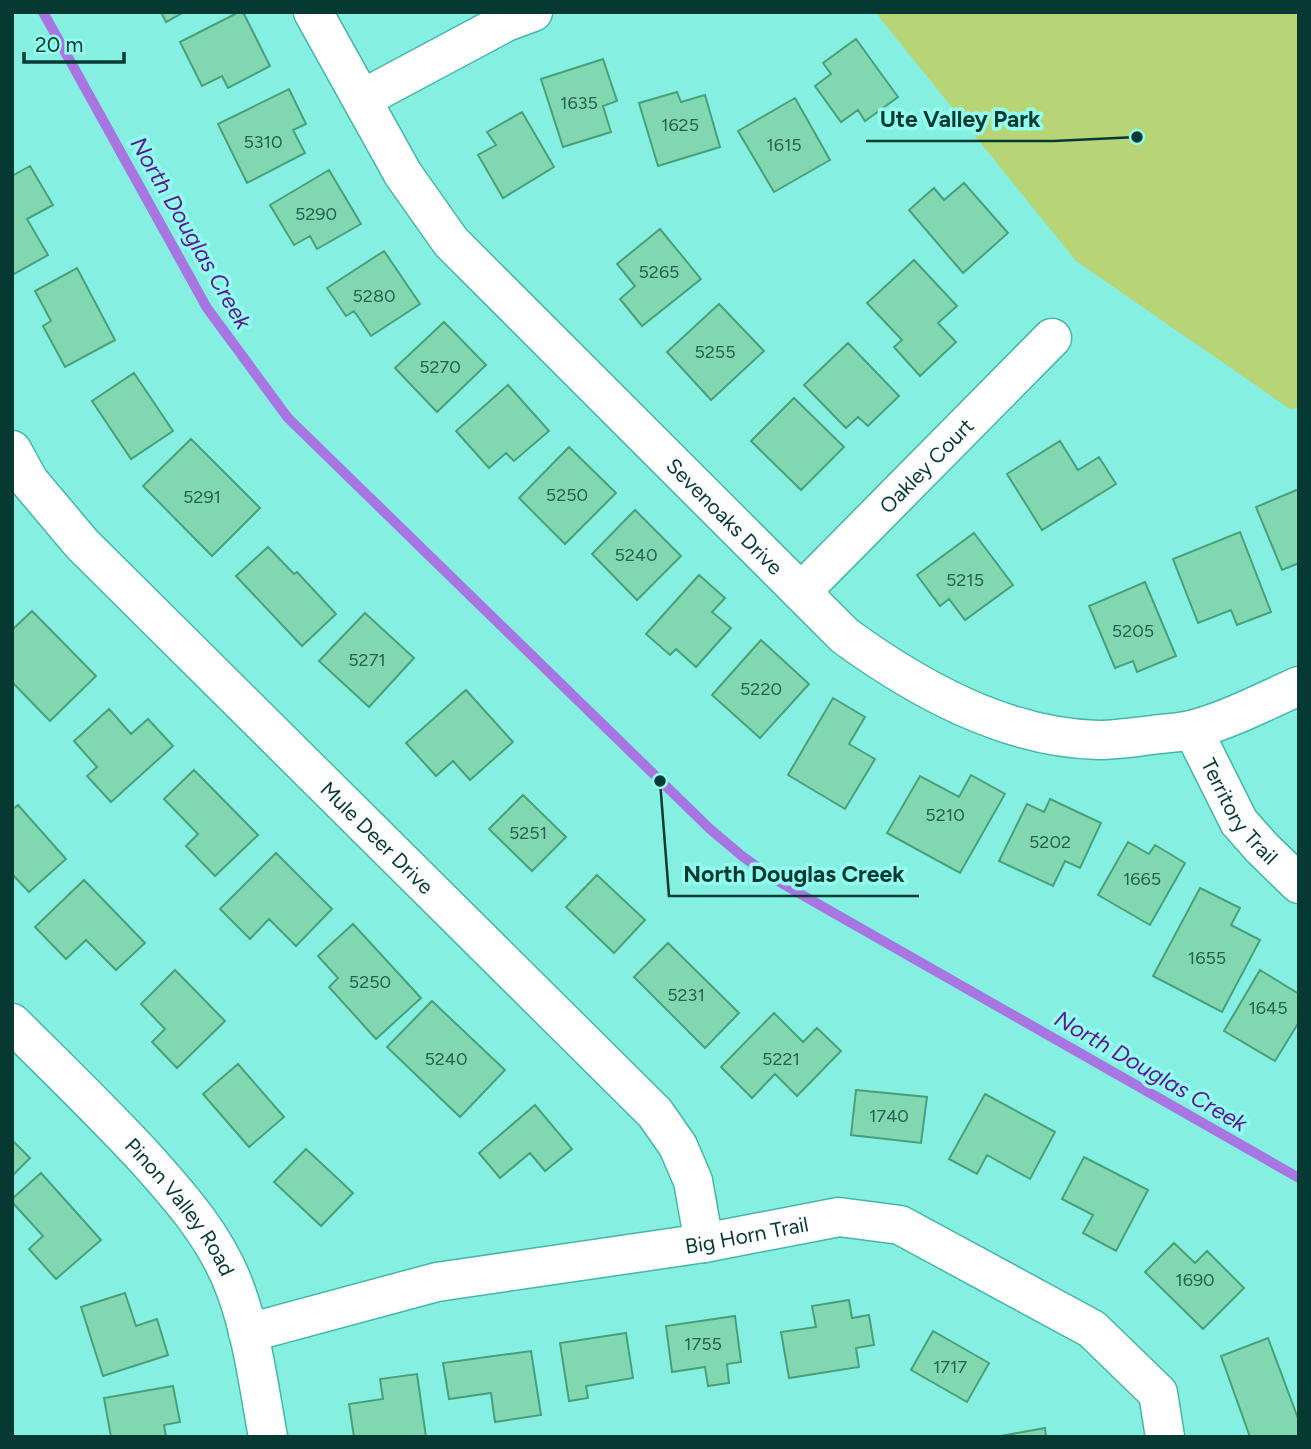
<svg xmlns="http://www.w3.org/2000/svg" width="1311" height="1449" viewBox="0 0 1311 1449" font-family="Figtree,sans-serif">
<style>
.green{fill:#b7d476}
.lines{fill:none;stroke-linecap:round;stroke-linejoin:round}
.stream{stroke:#a776e2;stroke-width:10}
.building{fill:#81d8b0;stroke:#48a07b;stroke-width:2}
.minor-casing{stroke:#46b6a7;stroke-width:41}
.minor{stroke:#fff;stroke-width:38}
.labels{text-anchor:middle;dominant-baseline:central;stroke-width:7;stroke-linejoin:round;paint-order:stroke}
.number-label{font-size:18px;fill:#266152}
.street-label{font-size:21px;fill:#073933;stroke:#92feee}
.water-label{font-size:23px;font-style:italic;fill:#60179a;stroke:#92feee}
.leader{fill:none;stroke:#073933;stroke-width:2.5}
.callout-dot{fill:#073933;stroke:#92feee;stroke-width:2.5}
.callout-label{font-size:23px;text-anchor:middle;font-weight:bold;fill:#073933;stroke:#92feee;stroke-width:7;stroke-linejoin:round;paint-order:stroke}
</style>
<rect width="100%" height="100%" fill="#85f0e1"/>
<path class="green" d="M 875,12 L 1299,12 L 1299,408 L 1290,409 L 1076,261 Z"/>
<g class="lines">
<path class="stream" d="M 43,12 L 207,308 L 288,418 L 710,829 L 742,856 L 776,880 L 1299,1178"/>
</g>
<path class="building" d="M 161,12 L 184,12 L 166,22 Z
M 239,12 L 243,12 L 270,66 L 228,88 L 222,76 L 202,86 L 180,42 Z
M 856,39 L 898,97 L 865,121 L 858,110 L 841,122 L 815,86 L 831,74 L 823,63 Z
M 603,59 L 617,101 L 603,106 L 611,132 L 563,147 L 541,79 Z
M 289,89 L 306,124 L 293,130 L 305,153 L 247,183 L 218,124 Z
M 677,92 L 681,102 L 705,95 L 720,147 L 658,166 L 639,103 Z
M 795,98 L 830,160 L 774,192 L 738,131 Z
M 522,112 L 554,167 L 503,198 L 478,155 L 496,145 L 487,132 Z
M 30,166 L 53,205 L 27,219 L 48,255 L 12,275 L 12,176 Z
M 329,170 L 361,224 L 317,249 L 310,236 L 294,245 L 270,205 Z
M 964,183 L 1008,233 L 963,273 L 909,210 L 934,188 L 944,200 Z
M 660,229 L 701,279 L 642,326 L 620,299 L 635,286 L 617,264 Z
M 384,251 L 420,304 L 371,336 L 354,311 L 346,316 L 327,288 Z
M 914,260 L 957,306 L 938,323 L 956,342 L 920,376 L 894,347 L 902,340 L 867,303 Z
M 77,268 L 115,340 L 65,367 L 43,326 L 51,321 L 35,291 Z
M 719,304 L 764,351 L 711,400 L 667,352 Z
M 444,322 L 486,365 L 437,412 L 395,368 Z
M 848,343 L 899,396 L 868,426 L 858,417 L 846,428 L 804,385 Z
M 134,373 L 173,431 L 131,459 L 92,401 Z
M 508,385 L 549,431 L 514,461 L 506,453 L 489,468 L 456,431 Z
M 794,398 L 844,447 L 801,490 L 751,441 Z
M 191,439 L 260,508 L 212,556 L 143,486 Z
M 1060,441 L 1078,470 L 1099,457 L 1116,484 L 1042,530 L 1007,474 Z
M 569,447 L 616,493 L 565,544 L 519,498 Z
M 1299,489 L 1299,563 L 1282,570 L 1256,507 Z
M 635,510 L 681,556 L 637,600 L 592,554 Z
M 1240,532 L 1271,612 L 1237,625 L 1231,610 L 1198,623 L 1173,559 Z
M 974,533 L 1013,585 L 965,620 L 949,599 L 940,606 L 917,575 Z
M 268,547 L 294,574 L 297,572 L 336,614 L 302,646 L 236,576 Z
M 699,575 L 725,598 L 712,612 L 731,628 L 696,667 L 676,649 L 670,655 L 646,634 Z
M 1145,582 L 1176,656 L 1137,672 L 1133,661 L 1115,668 L 1089,606 Z
M 32,611 L 96,676 L 50,721 L 12,682 L 12,630 Z
M 365,613 L 414,658 L 369,707 L 319,661 Z
M 761,640 L 809,684 L 760,738 L 712,695 Z
M 466,690 L 513,742 L 470,780 L 453,761 L 436,776 L 406,743 Z
M 833,698 L 865,717 L 849,744 L 875,759 L 845,809 L 788,775 Z
M 109,709 L 131,734 L 148,719 L 173,746 L 111,802 L 87,776 L 97,767 L 74,741 Z
M 194,770 L 258,835 L 215,876 L 186,846 L 198,834 L 164,799 Z
M 971,775 L 1005,794 L 960,873 L 887,833 L 920,776 L 959,797 Z
M 523,795 L 566,837 L 532,871 L 489,829 Z
M 1050,799 L 1101,823 L 1080,868 L 1065,861 L 1053,886 L 999,861 L 1027,804 L 1044,812 Z
M 18,805 L 66,859 L 29,892 L 12,874 L 12,810 Z
M 1128,842 L 1149,854 L 1155,845 L 1185,863 L 1150,925 L 1098,895 Z
M 276,853 L 332,909 L 296,946 L 269,919 L 250,939 L 220,909 Z
M 597,875 L 645,920 L 614,953 L 566,907 Z
M 84,880 L 145,943 L 116,970 L 86,940 L 66,959 L 35,927 Z
M 1200,888 L 1240,908 L 1231,925 L 1260,940 L 1222,1012 L 1153,976 Z
M 353,924 L 421,998 L 376,1039 L 329,987 L 338,978 L 318,956 Z
M 668,943 L 739,1013 L 705,1048 L 634,977 Z
M 175,970 L 225,1021 L 177,1068 L 152,1042 L 165,1029 L 141,1004 Z
M 1260,970 L 1299,994 L 1299,1022 L 1275,1061 L 1224,1031 Z
M 432,1001 L 505,1070 L 460,1117 L 387,1047 Z
M 774,1013 L 803,1042 L 817,1028 L 841,1051 L 797,1096 L 775,1074 L 752,1098 L 721,1067 Z
M 238,1064 L 284,1117 L 249,1147 L 203,1094 Z
M 856,1090 L 927,1097 L 921,1143 L 851,1135 Z
M 985,1094 L 1055,1132 L 1030,1179 L 987,1155 L 977,1174 L 949,1159 Z
M 535,1105 L 572,1149 L 545,1171 L 530,1153 L 500,1178 L 479,1153 Z
M 12,1140 L 30,1158 L 12,1176 Z
M 306,1149 L 353,1193 L 321,1226 L 274,1182 Z
M 1084,1157 L 1148,1190 L 1116,1251 L 1083,1233 L 1093,1215 L 1062,1199 Z
M 41,1173 L 101,1240 L 56,1279 L 29,1249 L 43,1236 L 12,1202 L 12,1199 Z
M 1174,1243 L 1195,1263 L 1207,1251 L 1244,1288 L 1203,1329 L 1145,1272 Z
M 125,1293 L 136,1326 L 157,1319 L 168,1355 L 103,1376 L 81,1307 Z
M 849,1300 L 852,1318 L 869,1315 L 874,1345 L 856,1348 L 859,1367 L 789,1378 L 781,1332 L 816,1327 L 812,1306 Z
M 735,1316 L 741,1362 L 727,1364 L 729,1383 L 708,1386 L 705,1367 L 672,1372 L 666,1326 Z
M 933,1331 L 989,1363 L 967,1402 L 911,1370 Z
M 626,1333 L 633,1378 L 586,1386 L 588,1398 L 569,1401 L 560,1343 Z
M 1268,1338 L 1299,1421 L 1299,1437 L 1250,1437 L 1221,1356 Z
M 531,1351 L 541,1415 L 495,1422 L 491,1393 L 449,1399 L 443,1363 Z
M 417,1374 L 426,1437 L 354,1437 L 349,1404 L 383,1399 L 380,1379 Z
M 173,1386 L 180,1422 L 164,1425 L 166,1437 L 111,1437 L 104,1398 Z
M 1045,1428 L 1046,1437 L 995,1437 Z"/>
<g class="lines">
<defs>
<g id="minor">
<path id="s1" d="M 313,12 L 403,174 L 451,242 L 845,636 C 918,689 1006,738 1099,740 C 1116,740 1135,737 1152,735 C 1166,733 1181,733 1195,729 C 1231,719 1265,701 1299,686"/>
<path d="M 362,99 L 506,22 L 533,12"/>
<path id="s2" d="M 12,450 L 29,481 L 82,544 L 655,1113 L 678,1146 L 693,1181 L 704,1243"/>
<path id="s3" d="M 801,592 L 1052,338"/>
<path id="s4" d="M 1193,730 L 1239,822 L 1262,848 L 1299,884"/>
<path id="s5" d="M 12,1023 C 58,1069 104,1113 147,1160 C 182,1199 218,1240 236,1291 C 253,1338 259,1388 268,1437"/>
<path id="s6" d="M 248,1333 L 437,1282 L 704,1243 L 839,1217 L 900,1225 L 1092,1329 L 1158,1393 L 1165,1437"/>
</g>
</defs>
<use href="#minor" class="minor-casing"/>
<use href="#minor" class="minor"/>
</g>
<g class="labels">
<g class="number-label">
<text x="579" y="103">1635</text>
<text x="680" y="125">1625</text>
<text x="263" y="142">5310</text>
<text x="784" y="145">1615</text>
<text x="316" y="214">5290</text>
<text x="659" y="272">5265</text>
<text x="374" y="296">5280</text>
<text x="715" y="352">5255</text>
<text x="440" y="367">5270</text>
<text x="567" y="495">5250</text>
<text x="202" y="497">5291</text>
<text x="636" y="555">5240</text>
<text x="965" y="580">5215</text>
<text x="1133" y="631">5205</text>
<text x="367" y="660">5271</text>
<text x="761" y="689">5220</text>
<text x="945" y="815">5210</text>
<text x="528" y="833">5251</text>
<text x="1050" y="842">5202</text>
<text x="1142" y="879">1665</text>
<text x="1207" y="958">1655</text>
<text x="370" y="982">5250</text>
<text x="686" y="995">5231</text>
<text x="1268" y="1008">1645</text>
<text x="446" y="1059">5240</text>
<text x="781" y="1059">5221</text>
<text x="889" y="1116">1740</text>
<text x="1195" y="1280">1690</text>
<text x="703" y="1344">1755</text>
<text x="950" y="1367">1717</text>
</g>
<g class="street-label">
<text stroke="none"><textPath href="#s3" startOffset="178">Oakley Court</textPath></text>
<text stroke="none"><textPath href="#s1" startOffset="656">Sevenoaks Drive</textPath></text>
<text stroke="none"><textPath href="#s4" startOffset="94">Territory Trail</textPath></text>
<text stroke="none"><textPath href="#s2" startOffset="534">Mule Deer Drive</textPath></text>
<text stroke="none"><textPath href="#s5" startOffset="250">Pinon Valley Road</textPath></text>
<text stroke="none"><textPath href="#s6" startOffset="509">Big Horn Trail</textPath></text>
</g>
<g class="water-label">
<text transform="translate(191 233) rotate(60)">North Douglas Creek</text>
<text transform="translate(1151 1071) rotate(30)">North Douglas Creek</text>
</g>
</g>
<path class="leader" d="M1137 137L1054 141H866M660 781L669 896H919"/>
<g class="callout-dot">
<circle cx="1137" cy="137" r="7"/>
<circle cx="660" cy="781" r="7"/>
</g>
<g class="callout-label">
<text x="960" y="127">Ute Valley Park</text>
<text x="794" y="882">North Douglas Creek</text>
</g>
<rect width="1311" height="1449" fill="none" stroke="#073933" stroke-width="28"/>
<path d="M24 52v10h100v-10" fill="none" stroke="#073933" stroke-width="3.5"/>
<text x="35" y="52" font-size="21" fill="#073933" stroke="#92feee" stroke-width="5" paint-order="stroke">20 m</text>
</svg>
